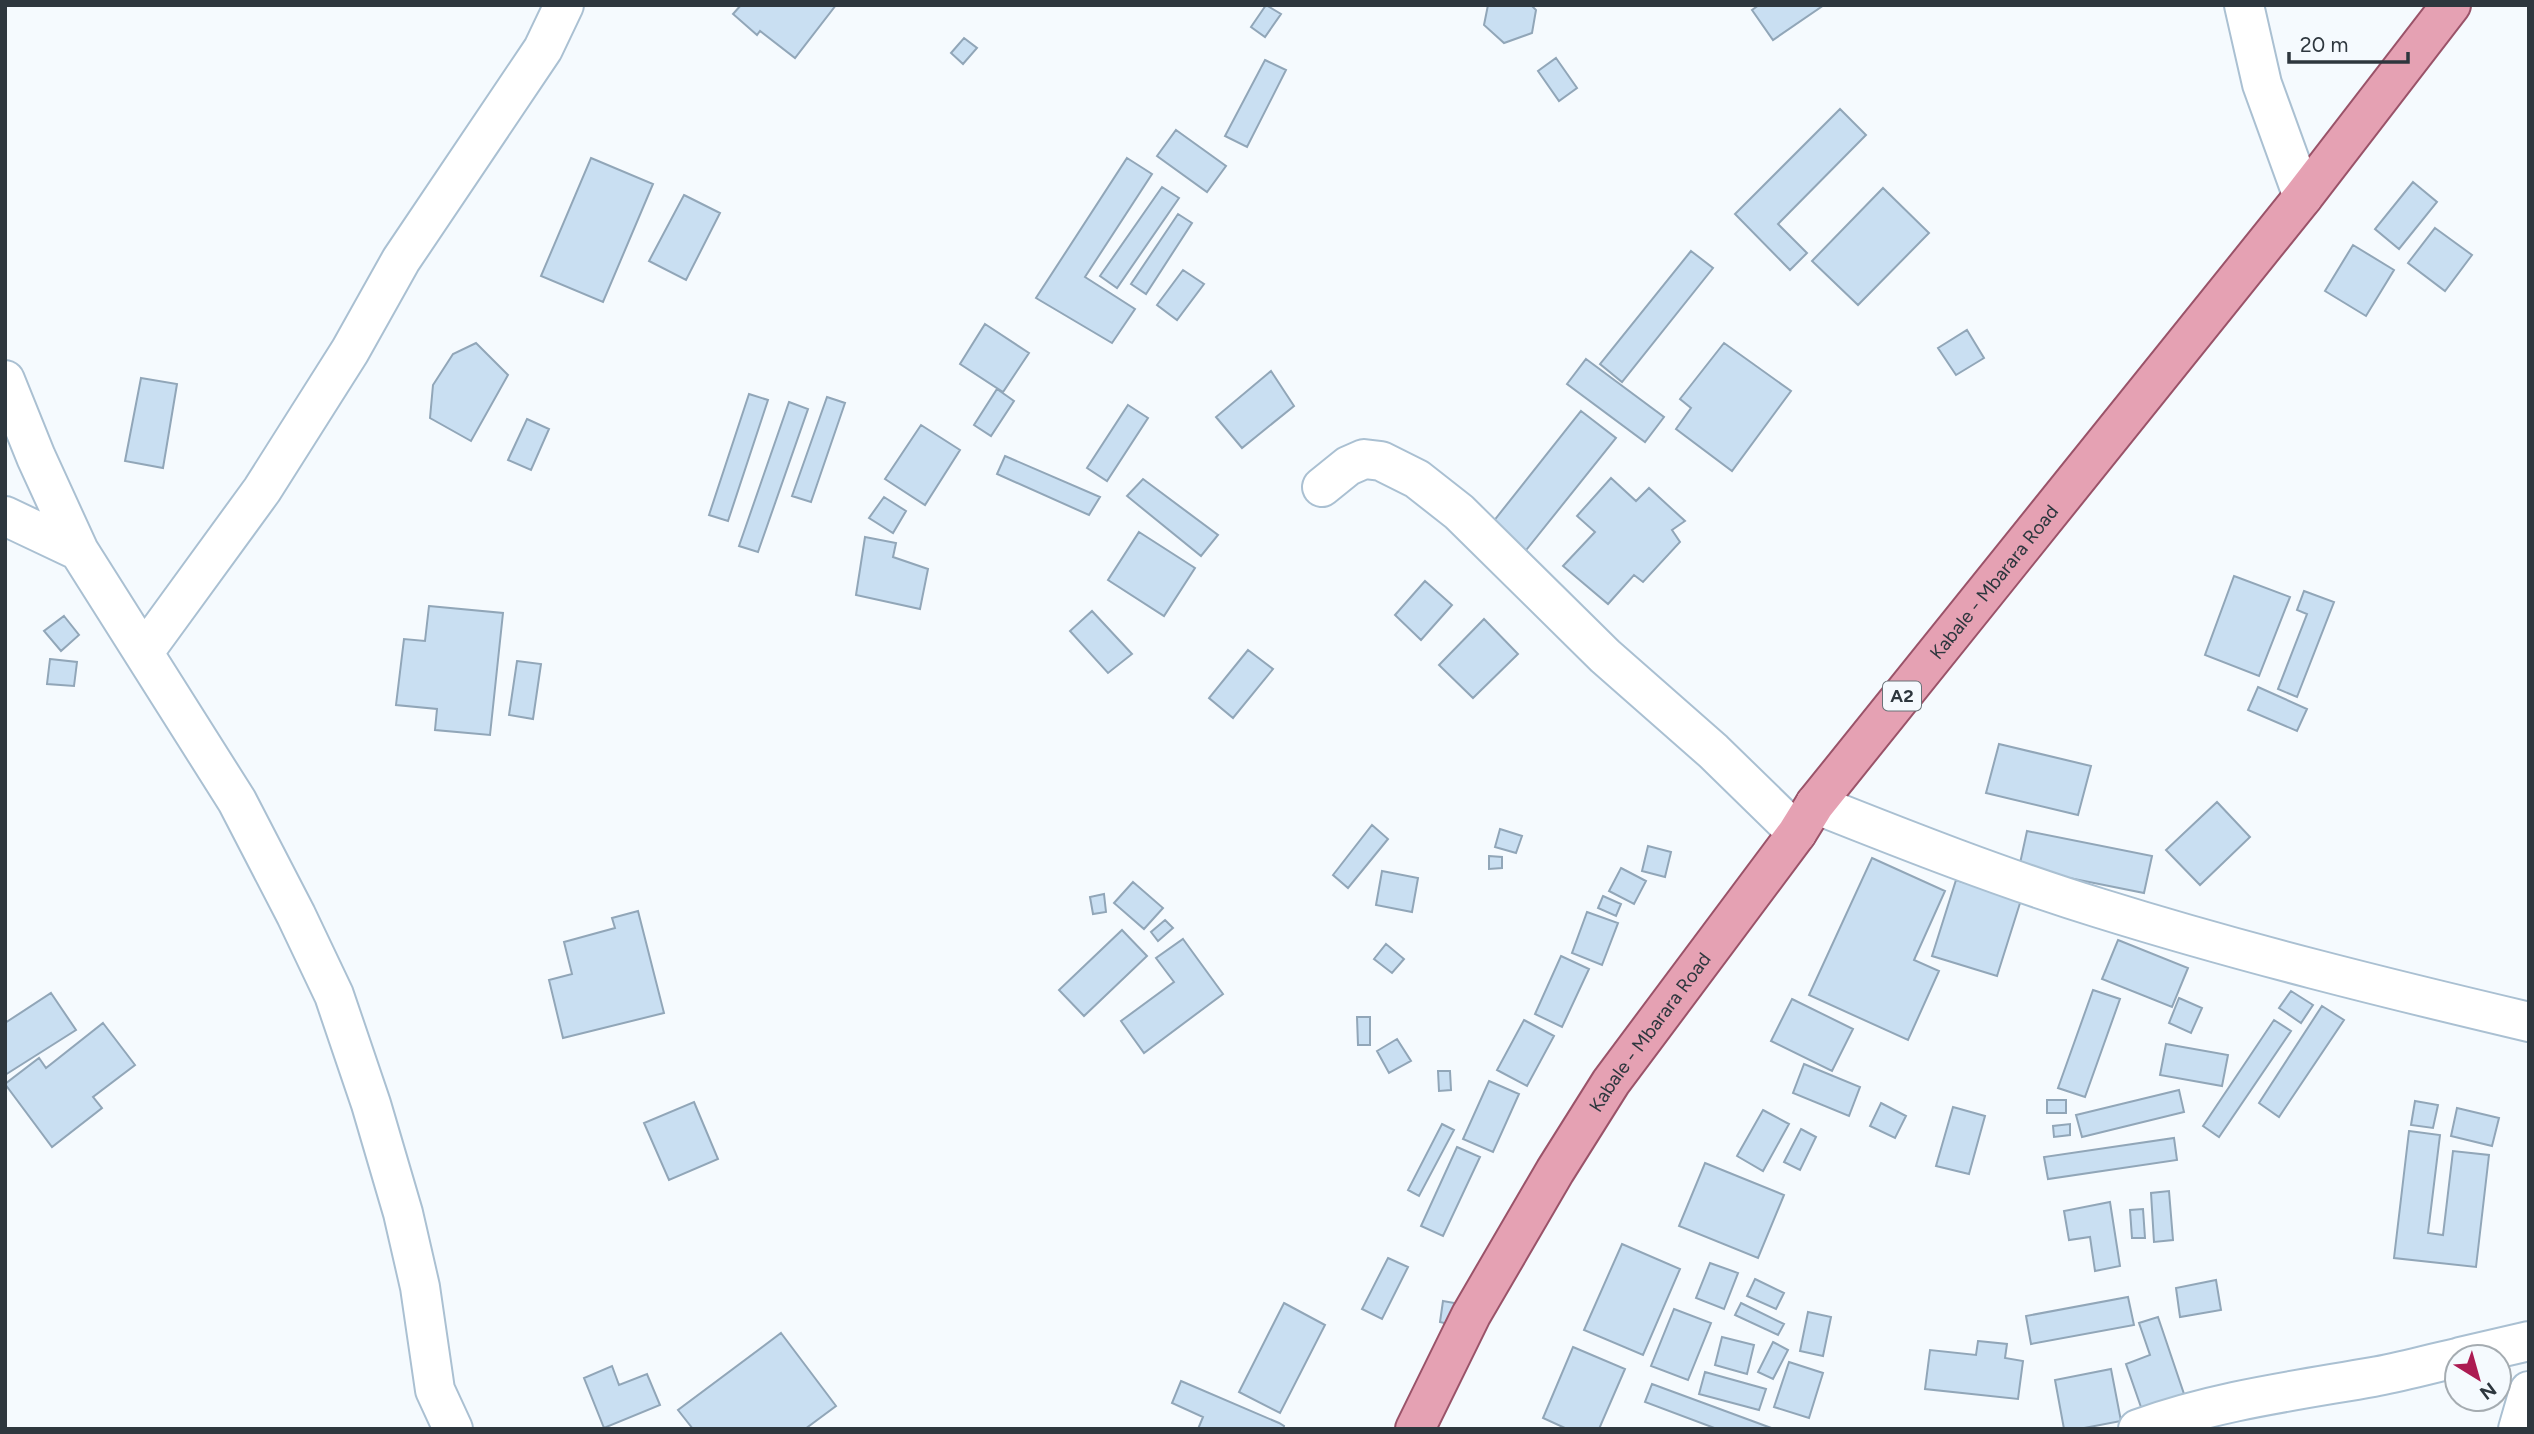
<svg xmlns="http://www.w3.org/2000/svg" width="2534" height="1434" viewBox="0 0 2534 1434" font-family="Figtree,sans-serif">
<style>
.building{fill:#c9dff2;stroke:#91a6b8;stroke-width:2}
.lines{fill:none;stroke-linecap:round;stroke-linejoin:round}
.minor-casing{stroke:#aac0d2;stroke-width:42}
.major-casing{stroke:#9a5369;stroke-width:42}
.minor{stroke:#fff;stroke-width:38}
.major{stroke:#e5a1b3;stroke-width:38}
.labels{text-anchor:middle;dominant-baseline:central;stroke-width:6;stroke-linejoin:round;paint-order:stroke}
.shield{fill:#f5fafe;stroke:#6a7278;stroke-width:2}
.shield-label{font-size:18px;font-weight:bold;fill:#2e373e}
.street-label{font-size:19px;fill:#2e373e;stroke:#f5fafe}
</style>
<rect width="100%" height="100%" fill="#f5fafe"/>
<path class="building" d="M 741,5 L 836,5 L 795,58 L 760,31 L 757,35 L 733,14 Z
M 1266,5 L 1281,14 L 1265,37 L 1251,27 Z
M 1488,5 L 1531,5 L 1536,10 L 1532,33 L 1504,43 L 1484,25 Z
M 1759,5 L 1824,5 L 1773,40 L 1752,10 Z
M 964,38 L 977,48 L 963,64 L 951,53 Z
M 1556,58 L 1577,88 L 1559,101 L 1538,71 Z
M 1265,60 L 1286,70 L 1247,147 L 1225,136 Z
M 1840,109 L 1866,135 L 1778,224 L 1807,253 L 1790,270 L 1735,214 Z
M 1176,130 L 1226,166 L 1207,192 L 1157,156 Z
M 591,158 L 653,184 L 603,302 L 541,276 Z
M 1127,158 L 1152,174 L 1085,277 L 1135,309 L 1112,343 L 1036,298 Z
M 2413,182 L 2437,202 L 2399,249 L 2375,229 Z
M 1162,187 L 1179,198 L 1117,288 L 1100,276 Z
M 1883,188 L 1929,233 L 1858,305 L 1812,261 Z
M 684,195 L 720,213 L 686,280 L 649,261 Z
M 1178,214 L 1192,223 L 1146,294 L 1131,284 Z
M 2435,228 L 2472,255 L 2445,291 L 2408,263 Z
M 2353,245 L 2394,270 L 2366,316 L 2325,291 Z
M 1691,251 L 1713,268 L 1622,382 L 1600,364 Z
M 1183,270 L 1204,284 L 1177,320 L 1157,305 Z
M 985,324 L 1029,353 L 1003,392 L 960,364 Z
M 1967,330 L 1984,358 L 1956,375 L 1938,348 Z
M 476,343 L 508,375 L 471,441 L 430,418 L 433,385 L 453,354 Z
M 1724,343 L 1791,391 L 1732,471 L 1676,429 L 1691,408 L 1680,399 Z
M 1586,359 L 1664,417 L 1645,442 L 1567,384 Z
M 1271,371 L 1294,406 L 1242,448 L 1216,417 Z
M 141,378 L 177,384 L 163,468 L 125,461 Z
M 997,389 L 1014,401 L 991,436 L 974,425 Z
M 749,394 L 768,400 L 728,521 L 709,515 Z
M 827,397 L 845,403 L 811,502 L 792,496 Z
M 789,402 L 808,409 L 758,552 L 739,546 Z
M 1128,405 L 1148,418 L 1107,481 L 1087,468 Z
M 1581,411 L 1616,438 L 1523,554 L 1489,527 Z
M 527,419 L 549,429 L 531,470 L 508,460 Z
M 921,425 L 960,450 L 925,505 L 885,479 Z
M 1005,456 L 1100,497 L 1089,515 L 997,474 Z
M 1611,478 L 1636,501 L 1649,488 L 1685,521 L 1672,530 L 1680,542 L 1643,582 L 1634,575 L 1608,604 L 1563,566 L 1595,532 L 1577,516 Z
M 1143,479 L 1218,535 L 1201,556 L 1127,496 Z
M 884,497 L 906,511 L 893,533 L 869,518 Z
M 1139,532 L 1195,568 L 1164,616 L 1108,580 Z
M 865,537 L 896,543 L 893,557 L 928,569 L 920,609 L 856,595 Z
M 2234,576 L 2290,597 L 2259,676 L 2205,655 Z
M 1425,581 L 1452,605 L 1421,640 L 1395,615 Z
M 2304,591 L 2334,602 L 2297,697 L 2278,689 L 2307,614 L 2297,610 Z
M 429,606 L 503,613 L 490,735 L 435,730 L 437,709 L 396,705 L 404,639 L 425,641 Z
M 1092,611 L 1132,654 L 1108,673 L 1070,631 Z
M 64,616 L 79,635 L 61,651 L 44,631 Z
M 1484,619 L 1518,654 L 1473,698 L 1439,665 Z
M 1248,650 L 1273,669 L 1233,718 L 1209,698 Z
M 50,659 L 77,662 L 74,686 L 47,684 Z
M 517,661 L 541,664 L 533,719 L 509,715 Z
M 2258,687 L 2307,709 L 2297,731 L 2248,710 Z
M 1999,744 L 2091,766 L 2078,815 L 1986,793 Z
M 2217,802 L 2250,837 L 2200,885 L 2166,850 Z
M 1372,825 L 1388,839 L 1348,888 L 1333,875 Z
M 1500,829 L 1522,836 L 1516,853 L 1495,847 Z
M 2027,831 L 2152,856 L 2144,893 L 2019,868 Z
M 1648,846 L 1671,852 L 1665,877 L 1642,871 Z
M 1489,856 L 1502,857 L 1502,868 L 1489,869 Z
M 1872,858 L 1945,891 L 1914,960 L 1939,971 L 1908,1040 L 1809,995 Z
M 1621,868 L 1646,881 L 1634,904 L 1609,891 Z
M 1382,871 L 1418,878 L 1412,912 L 1376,905 Z
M 1956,880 L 2021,900 L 1997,976 L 1932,956 Z
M 1133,882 L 1163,908 L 1144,929 L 1114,903 Z
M 1104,894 L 1106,912 L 1093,914 L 1090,897 Z
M 1603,896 L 1621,904 L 1616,916 L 1598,908 Z
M 638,911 L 664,1013 L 563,1038 L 549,980 L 572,974 L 564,942 L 615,928 L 612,918 Z
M 1587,912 L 1618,923 L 1602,965 L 1572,953 Z
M 1165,920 L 1173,928 L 1158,941 L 1151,932 Z
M 1122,930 L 1147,956 L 1084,1016 L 1059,990 Z
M 1183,939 L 1223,994 L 1144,1053 L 1121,1021 L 1174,982 L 1156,958 Z
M 2118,940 L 2188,968 L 2172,1007 L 2102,979 Z
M 1386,944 L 1404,959 L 1392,973 L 1374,959 Z
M 1561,956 L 1589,969 L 1562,1027 L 1535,1014 Z
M 2093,990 L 2120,999 L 2085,1097 L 2058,1088 Z
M 2291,991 L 2313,1005 L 2301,1023 L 2279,1008 Z
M 51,993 L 76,1030 L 5,1075 L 5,1023 Z
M 2179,998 L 2202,1008 L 2191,1033 L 2169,1023 Z
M 1792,999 L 1853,1029 L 1832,1071 L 1771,1041 Z
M 2322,1006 L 2344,1020 L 2279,1117 L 2259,1103 Z
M 1357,1017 L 1370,1017 L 1370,1045 L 1358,1045 Z
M 1524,1020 L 1554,1036 L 1527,1086 L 1497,1070 Z
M 2274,1020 L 2291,1031 L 2219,1137 L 2203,1126 Z
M 103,1023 L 135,1065 L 93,1097 L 102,1108 L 52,1147 L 5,1084 L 39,1058 L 46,1068 Z
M 1397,1039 L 1411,1061 L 1389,1073 L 1377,1051 Z
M 2166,1044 L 2228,1055 L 2222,1086 L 2160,1075 Z
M 1804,1064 L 1860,1087 L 1849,1116 L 1793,1093 Z
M 1438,1071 L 1450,1071 L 1451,1090 L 1439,1091 Z
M 1489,1081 L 1519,1094 L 1493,1152 L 1463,1139 Z
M 2179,1090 L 2184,1112 L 2082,1137 L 2076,1115 Z
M 2047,1100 L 2066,1100 L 2066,1113 L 2047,1113 Z
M 2415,1101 L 2438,1105 L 2433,1128 L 2411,1125 Z
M 694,1102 L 718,1159 L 669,1180 L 644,1123 Z
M 1881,1103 L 1906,1116 L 1895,1138 L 1870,1126 Z
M 1953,1107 L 1985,1116 L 1969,1174 L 1936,1166 Z
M 2457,1108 L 2499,1118 L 2492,1146 L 2451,1136 Z
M 1763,1110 L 1789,1124 L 1763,1171 L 1737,1156 Z
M 1442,1124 L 1454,1130 L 1419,1196 L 1408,1190 Z
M 2070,1124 L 2070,1135 L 2054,1137 L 2053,1126 Z
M 1801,1129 L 1816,1137 L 1800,1170 L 1784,1162 Z
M 2409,1131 L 2440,1135 L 2428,1233 L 2443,1235 L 2453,1151 L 2489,1155 L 2476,1267 L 2394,1258 Z
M 2174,1138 L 2177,1160 L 2048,1179 L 2044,1157 Z
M 1457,1147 L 1480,1157 L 1443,1236 L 1421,1226 Z
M 1705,1163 L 1784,1195 L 1758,1258 L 1679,1226 Z
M 2169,1191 L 2173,1240 L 2154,1242 L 2151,1193 Z
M 2110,1202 L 2120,1266 L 2095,1271 L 2090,1237 L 2069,1240 L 2064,1211 Z
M 2143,1209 L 2145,1238 L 2132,1238 L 2130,1210 Z
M 1622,1244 L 1680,1269 L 1643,1355 L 1584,1330 Z
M 1388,1258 L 1408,1267 L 1382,1319 L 1362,1309 Z
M 1710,1263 L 1738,1273 L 1724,1309 L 1696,1298 Z
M 1755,1279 L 1784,1293 L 1776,1309 L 1747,1296 Z
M 2216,1280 L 2221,1310 L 2180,1317 L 2176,1288 Z
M 2128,1297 L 2134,1325 L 2031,1344 L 2026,1316 Z
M 1443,1301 L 1460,1304 L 1456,1326 L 1440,1322 Z
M 1284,1303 L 1325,1325 L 1280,1413 L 1239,1392 Z
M 1741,1303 L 1784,1324 L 1778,1335 L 1735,1315 Z
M 1674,1309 L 1711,1323 L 1688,1380 L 1651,1366 Z
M 1808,1312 L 1831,1317 L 1823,1356 L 1800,1351 Z
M 2158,1317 L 2184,1394 L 2142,1410 L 2126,1364 L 2150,1355 L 2139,1323 Z
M 781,1333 L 836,1406 L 805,1429 L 693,1429 L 678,1410 Z
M 1722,1337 L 1754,1345 L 1747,1374 L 1715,1365 Z
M 1978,1341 L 2007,1344 L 2005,1358 L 2023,1361 L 2018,1399 L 1925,1389 L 1930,1350 L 1976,1355 Z
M 1773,1342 L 1788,1350 L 1773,1379 L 1758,1372 Z
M 1573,1347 L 1625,1369 L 1599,1429 L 1567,1429 L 1543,1418 Z
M 1789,1362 L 1823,1373 L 1809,1418 L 1774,1407 Z
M 612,1366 L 619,1385 L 647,1374 L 660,1405 L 604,1428 L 584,1378 Z
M 2111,1369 L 2121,1421 L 2079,1429 L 2064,1429 L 2055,1380 Z
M 1705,1372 L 1766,1389 L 1759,1410 L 1699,1394 Z
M 1181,1381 L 1279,1423 L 1284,1426 L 1283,1429 L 1198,1429 L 1203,1417 L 1172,1403 Z
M 1652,1384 L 1774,1429 L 1717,1429 L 1645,1402 Z"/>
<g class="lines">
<defs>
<path id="minor" d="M 2244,5 L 2262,84 L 2303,197
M 5,380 L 36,457 L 79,551 L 237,801 L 296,915 L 334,995 L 371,1104 L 403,1213 L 420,1287 L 435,1390 L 453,1429
M 1322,487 L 1348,466 L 1364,459 L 1381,461 L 1417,479 L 1459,512 L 1605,656 L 1713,751 L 1797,833
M 5,516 L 79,551
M 144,652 L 262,490 L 350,351 L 401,260 L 543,49 L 564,5
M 1815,804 C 1908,841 2002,878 2099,908 C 2240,952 2385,988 2529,1022
M 2460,1357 L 2529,1341
M 2138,1429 C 2215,1401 2293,1391 2373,1377 C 2401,1372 2429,1364 2457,1358
M 2518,1429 L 2529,1391"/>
<g id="major">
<path id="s1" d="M 1415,1429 L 1471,1315 L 1555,1171 L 1611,1082 L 1797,833 L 1815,804 L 2303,197 L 2451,5"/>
</g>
</defs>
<use href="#minor" class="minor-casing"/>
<use href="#major" class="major-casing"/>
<use href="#minor" class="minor"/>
<use href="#major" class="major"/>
</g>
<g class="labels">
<rect class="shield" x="1883" y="681.5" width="38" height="29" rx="5"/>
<g class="shield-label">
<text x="1902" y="696">A2</text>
</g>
<g class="street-label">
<text stroke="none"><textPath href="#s1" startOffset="1029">Kabale - Mbarara Road</textPath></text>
<text stroke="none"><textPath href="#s1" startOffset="462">Kabale - Mbarara Road</textPath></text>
</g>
</g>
<rect width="2534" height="1434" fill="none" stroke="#2e373e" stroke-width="14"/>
<g transform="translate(2478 1378) rotate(143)"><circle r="33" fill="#f5fafe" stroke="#a5acb1" stroke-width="2"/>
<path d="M0-5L12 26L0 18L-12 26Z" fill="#ac1b52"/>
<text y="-10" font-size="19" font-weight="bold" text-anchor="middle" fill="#2e373e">N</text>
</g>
<path d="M2289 52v10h119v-10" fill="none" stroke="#2e373e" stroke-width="3.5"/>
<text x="2300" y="52" font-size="21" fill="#2e373e" stroke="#f5fafe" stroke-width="5" paint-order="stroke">20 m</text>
</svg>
